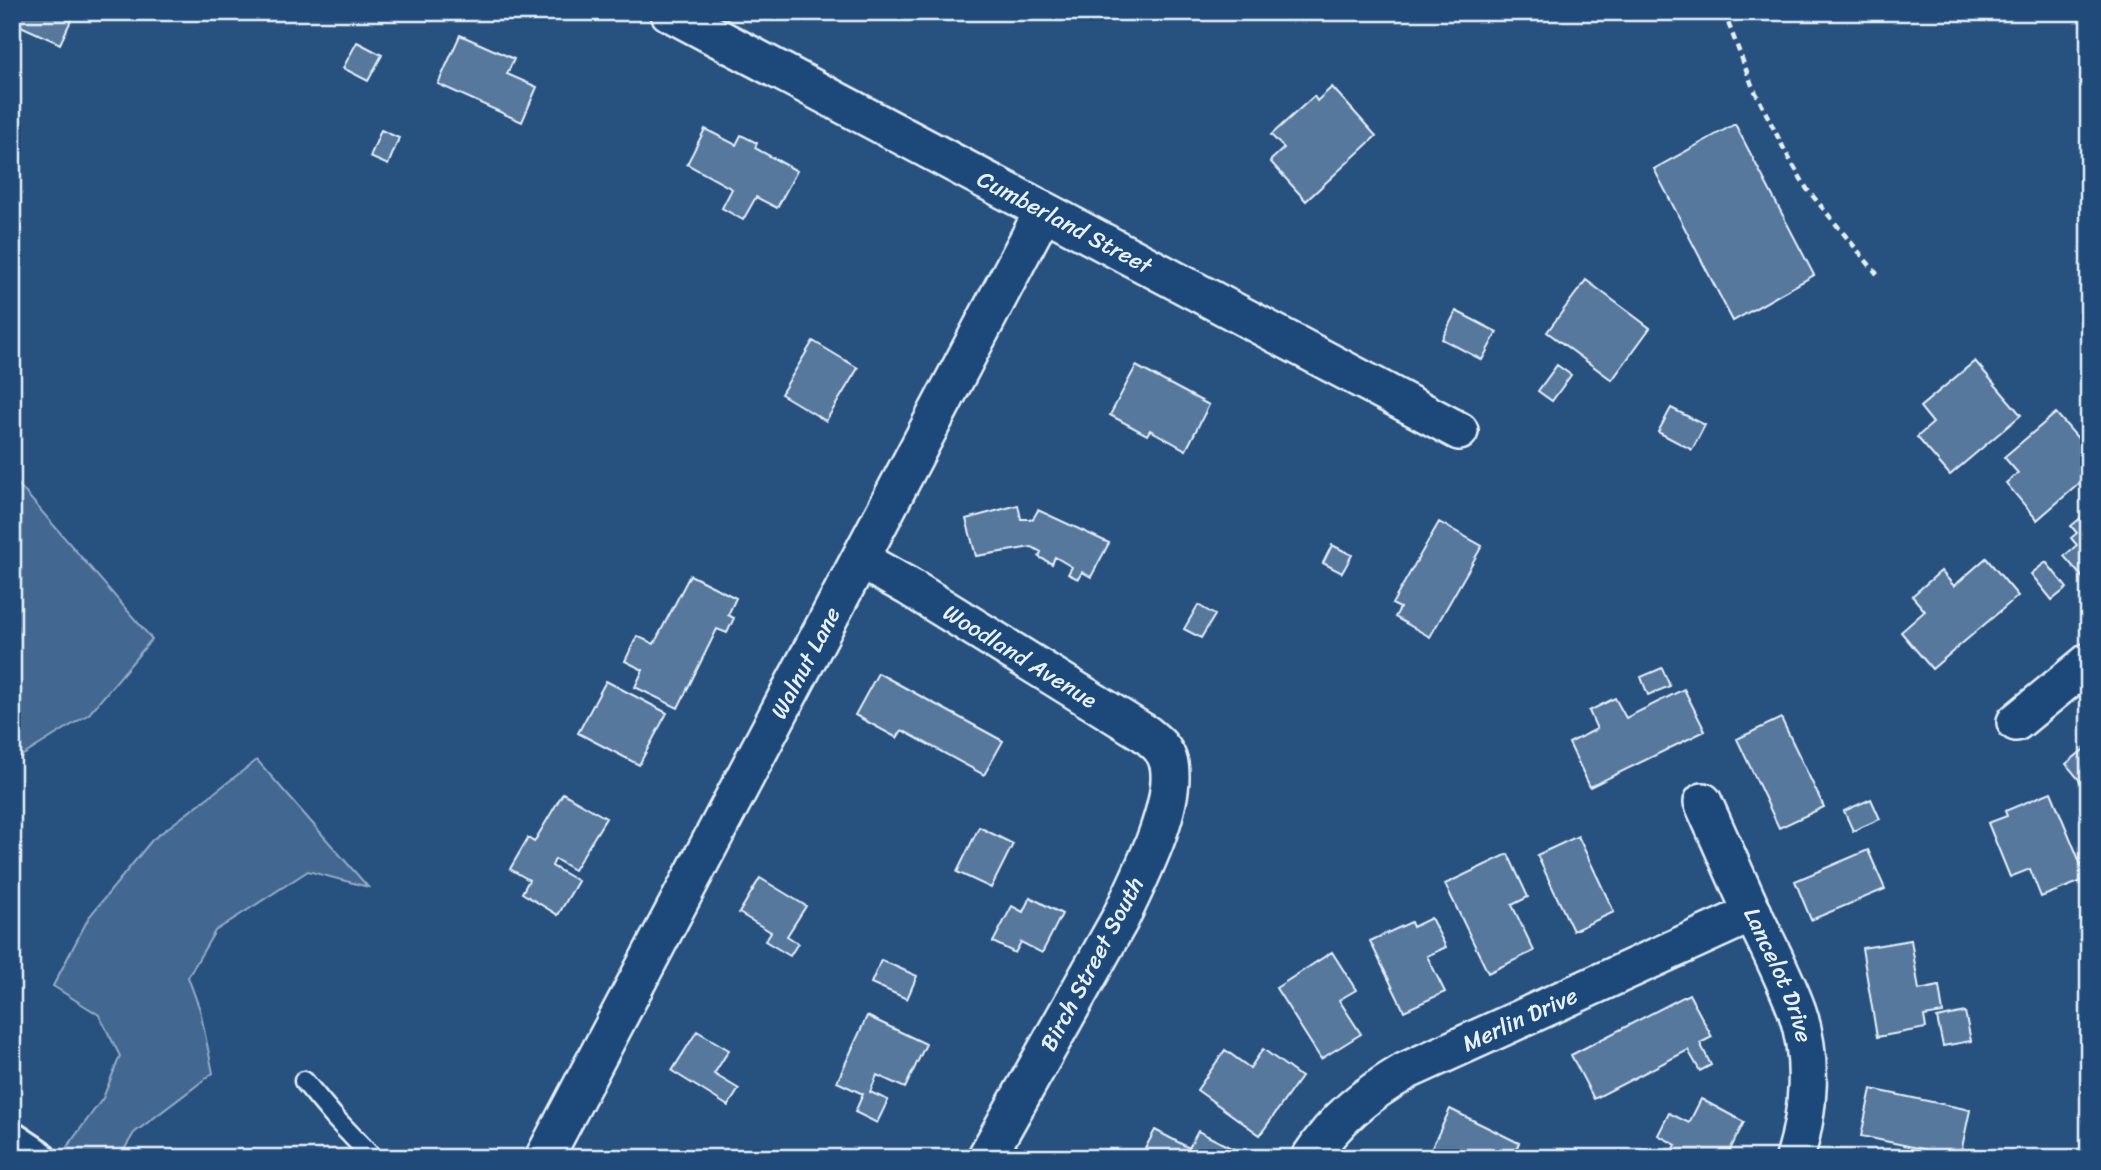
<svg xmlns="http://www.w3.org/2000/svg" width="2101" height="1170" viewBox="0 0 2101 1170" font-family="Sriracha,sans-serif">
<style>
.green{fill:#436891;stroke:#96acc4;stroke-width:2}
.building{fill:#57789d;stroke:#e8f1f8;stroke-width:2}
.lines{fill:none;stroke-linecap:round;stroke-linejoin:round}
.service-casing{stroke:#e8f1f8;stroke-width:23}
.minor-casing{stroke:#e8f1f8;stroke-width:42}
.tertiary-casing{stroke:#e8f1f8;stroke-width:44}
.path{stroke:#e8f1f8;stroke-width:4.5;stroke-dasharray:7 5;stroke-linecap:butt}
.service{stroke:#1f4a7a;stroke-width:18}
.minor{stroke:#1f4a7a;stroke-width:37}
.tertiary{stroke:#1f4a7a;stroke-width:38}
.labels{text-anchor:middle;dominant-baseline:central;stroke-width:6;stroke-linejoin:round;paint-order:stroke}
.street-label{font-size:23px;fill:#e8f1f8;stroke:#1f4a7a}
</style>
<rect width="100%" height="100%" fill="#27517f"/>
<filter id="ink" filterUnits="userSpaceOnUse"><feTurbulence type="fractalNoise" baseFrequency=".0143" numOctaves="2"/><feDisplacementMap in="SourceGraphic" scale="14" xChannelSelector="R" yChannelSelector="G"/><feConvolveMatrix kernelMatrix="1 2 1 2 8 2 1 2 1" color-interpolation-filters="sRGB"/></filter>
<g filter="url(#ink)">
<path class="green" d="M 12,477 L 152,639 L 89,714 L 12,762 Z
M 257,760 L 368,887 L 308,871 L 215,931 L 188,977 L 200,1010 L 213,1073 L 134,1133 L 119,1158 L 59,1158 L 103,1098 L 120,1056 L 99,1015 L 53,986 L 89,917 L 152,840 Z"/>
<path class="building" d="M 17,12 L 75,12 L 60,44 L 12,22 Z
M 460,35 L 514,59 L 507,74 L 537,87 L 522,122 L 438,84 Z
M 357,42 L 382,55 L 368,81 L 343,68 Z
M 1332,87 L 1376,136 L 1306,201 L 1270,161 L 1284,148 L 1271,135 L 1314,96 L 1317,101 Z
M 1735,124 L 1814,275 L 1733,321 L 1654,169 Z
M 705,129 L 736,145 L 741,135 L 757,143 L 755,148 L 797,171 L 777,208 L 756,197 L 743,220 L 722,208 L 732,189 L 687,164 Z
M 381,130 L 399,138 L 388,165 L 370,157 Z
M 1586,280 L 1650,328 L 1612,380 L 1547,332 Z
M 1456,311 L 1497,332 L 1482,360 L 1442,339 Z
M 813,341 L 858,368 L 826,421 L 781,394 Z
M 1975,361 L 2021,415 L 1950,475 L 1917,437 L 1933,423 L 1920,407 Z
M 1557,365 L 1571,375 L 1552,401 L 1538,391 Z
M 1136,366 L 1209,405 L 1186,450 L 1150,430 L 1147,435 L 1110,415 Z
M 1671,408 L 1705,425 L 1692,450 L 1658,432 Z
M 2056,413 L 2089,451 L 2089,475 L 2037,520 L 2006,483 L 2018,473 L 2004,457 Z
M 1018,505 L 1021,519 L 1033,519 L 1038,510 L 1109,543 L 1091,577 L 1082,572 L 1078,579 L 1068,574 L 1072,567 L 1055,557 L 1052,564 L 1039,557 L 1041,552 L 1032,547 L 976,556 L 966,519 Z
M 2089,511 L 2089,585 L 2064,556 L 2077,545 L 2071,538 L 2077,533 L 2071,526 Z
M 1439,522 L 1482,546 L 1430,637 L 1395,617 L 1400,608 L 1392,604 Z
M 1332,545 L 1352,555 L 1342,573 L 1323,563 Z
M 1986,558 L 2018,596 L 1932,669 L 1901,632 L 1925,611 L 1912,596 L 1941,571 L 1954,586 Z
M 2046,562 L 2067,588 L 2052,600 L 2031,574 Z
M 690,575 L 736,598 L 728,615 L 734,618 L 727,633 L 717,629 L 678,708 L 635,687 L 643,670 L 625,661 L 637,636 L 654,644 Z
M 1198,605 L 1215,615 L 1201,638 L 1184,629 Z
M 1662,668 L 1670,686 L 1648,695 L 1641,677 Z
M 878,673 L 1003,741 L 984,775 L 902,730 L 897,738 L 855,715 Z
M 606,681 L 667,713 L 639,765 L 578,733 Z
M 1684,689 L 1705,731 L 1590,787 L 1569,743 L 1597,729 L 1589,711 L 1615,698 L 1626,718 Z
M 1781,718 L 1824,807 L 1779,828 L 1737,739 Z
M 2089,745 L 2089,792 L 2066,764 Z
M 2051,792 L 2087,879 L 2041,897 L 2030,869 L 2010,877 L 1988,823 L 2007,816 L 2005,811 Z
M 563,793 L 606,818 L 574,870 L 555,859 L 552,866 L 578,881 L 558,915 L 522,893 L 529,880 L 510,869 L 528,838 L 534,842 Z
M 1871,799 L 1880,819 L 1853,831 L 1844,811 Z
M 979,827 L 1013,844 L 991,888 L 957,872 Z
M 1578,836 L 1614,912 L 1573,931 L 1537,855 Z
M 1868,850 L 1885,889 L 1811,920 L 1795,881 Z
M 1508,854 L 1528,897 L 1512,905 L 1534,951 L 1488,973 L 1445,884 Z
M 760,878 L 806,906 L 787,936 L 798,943 L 790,956 L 765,941 L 771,932 L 739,913 Z
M 1030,897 L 1062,914 L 1042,953 L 1021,942 L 1015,953 L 993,942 L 1012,906 L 1023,912 Z
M 1431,918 L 1446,947 L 1427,956 L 1445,992 L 1404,1011 L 1370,941 L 1411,922 L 1413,927 Z
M 1911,940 L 1919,990 L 1939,986 L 1943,1013 L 1924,1016 L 1926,1028 L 1877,1037 L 1862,948 Z
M 1332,952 L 1356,990 L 1339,1000 L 1361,1034 L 1321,1059 L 1276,988 Z
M 881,960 L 917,976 L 907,999 L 871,983 Z
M 1689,994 L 1712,1037 L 1700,1043 L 1711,1065 L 1700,1071 L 1688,1050 L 1594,1099 L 1571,1055 Z
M 1965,1012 L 1971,1041 L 1943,1046 L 1937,1018 Z
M 867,1016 L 926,1044 L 905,1088 L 877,1075 L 870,1092 L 888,1100 L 877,1123 L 855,1112 L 863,1094 L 837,1082 Z
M 697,1031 L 729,1050 L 714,1074 L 739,1089 L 728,1106 L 672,1071 Z
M 1263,1049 L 1301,1077 L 1260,1135 L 1197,1090 L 1225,1050 L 1250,1068 Z
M 1871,1089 L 1970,1110 L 1960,1157 L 1861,1136 Z
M 1701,1099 L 1744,1122 L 1726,1158 L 1669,1158 L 1676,1145 L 1658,1135 L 1669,1113 L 1689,1123 Z
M 1450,1109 L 1519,1143 L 1512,1158 L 1427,1158 Z
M 1155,1130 L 1189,1148 L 1198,1131 L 1247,1156 L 1140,1158 Z"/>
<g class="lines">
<defs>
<path id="service" d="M 304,1081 L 335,1118 L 373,1158"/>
<g id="minor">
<path id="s1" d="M 669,12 L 1459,431"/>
<path id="s2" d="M 861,560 L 909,587 L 1146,734 C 1156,742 1166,750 1169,764 C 1177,806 1138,881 1120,919 L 986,1158"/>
<path d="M 2016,722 L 2089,662"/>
<path id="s3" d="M 1703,802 C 1720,840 1736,877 1753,914 C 1768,946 1785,978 1797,1011 C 1813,1058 1809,1111 1795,1158"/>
<path id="s4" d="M 544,1158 L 1043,212"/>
<path id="s5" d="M 1310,1158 C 1336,1118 1365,1095 1406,1071 L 1753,913"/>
</g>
<path id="tertiary" d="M 12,1142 L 36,1158"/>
</defs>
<use href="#service" class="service-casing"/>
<use href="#minor" class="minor-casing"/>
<use href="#tertiary" class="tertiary-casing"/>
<path class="path" d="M 1724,12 L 1752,85 L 1785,151 L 1807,189 L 1877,274"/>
<use href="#service" class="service"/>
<use href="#minor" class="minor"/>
<use href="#tertiary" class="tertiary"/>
</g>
</g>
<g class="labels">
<g class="street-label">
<text stroke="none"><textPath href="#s1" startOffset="448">Cumberland Street</textPath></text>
<text stroke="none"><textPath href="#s2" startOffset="186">Woodland Avenue</textPath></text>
<text stroke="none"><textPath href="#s4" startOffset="560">Walnut Lane</textPath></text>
<text transform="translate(1092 964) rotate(-62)">Birch Street South</text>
<text stroke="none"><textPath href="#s3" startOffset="189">Lancelot Drive</textPath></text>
<text stroke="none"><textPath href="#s5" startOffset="256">Merlin Drive</textPath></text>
</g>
</g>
<rect width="2101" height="1170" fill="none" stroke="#1f4a7a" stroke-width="42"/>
<rect x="21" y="21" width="2059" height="1128" fill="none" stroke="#e8f1f8" stroke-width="2.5" filter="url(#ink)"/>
</svg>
